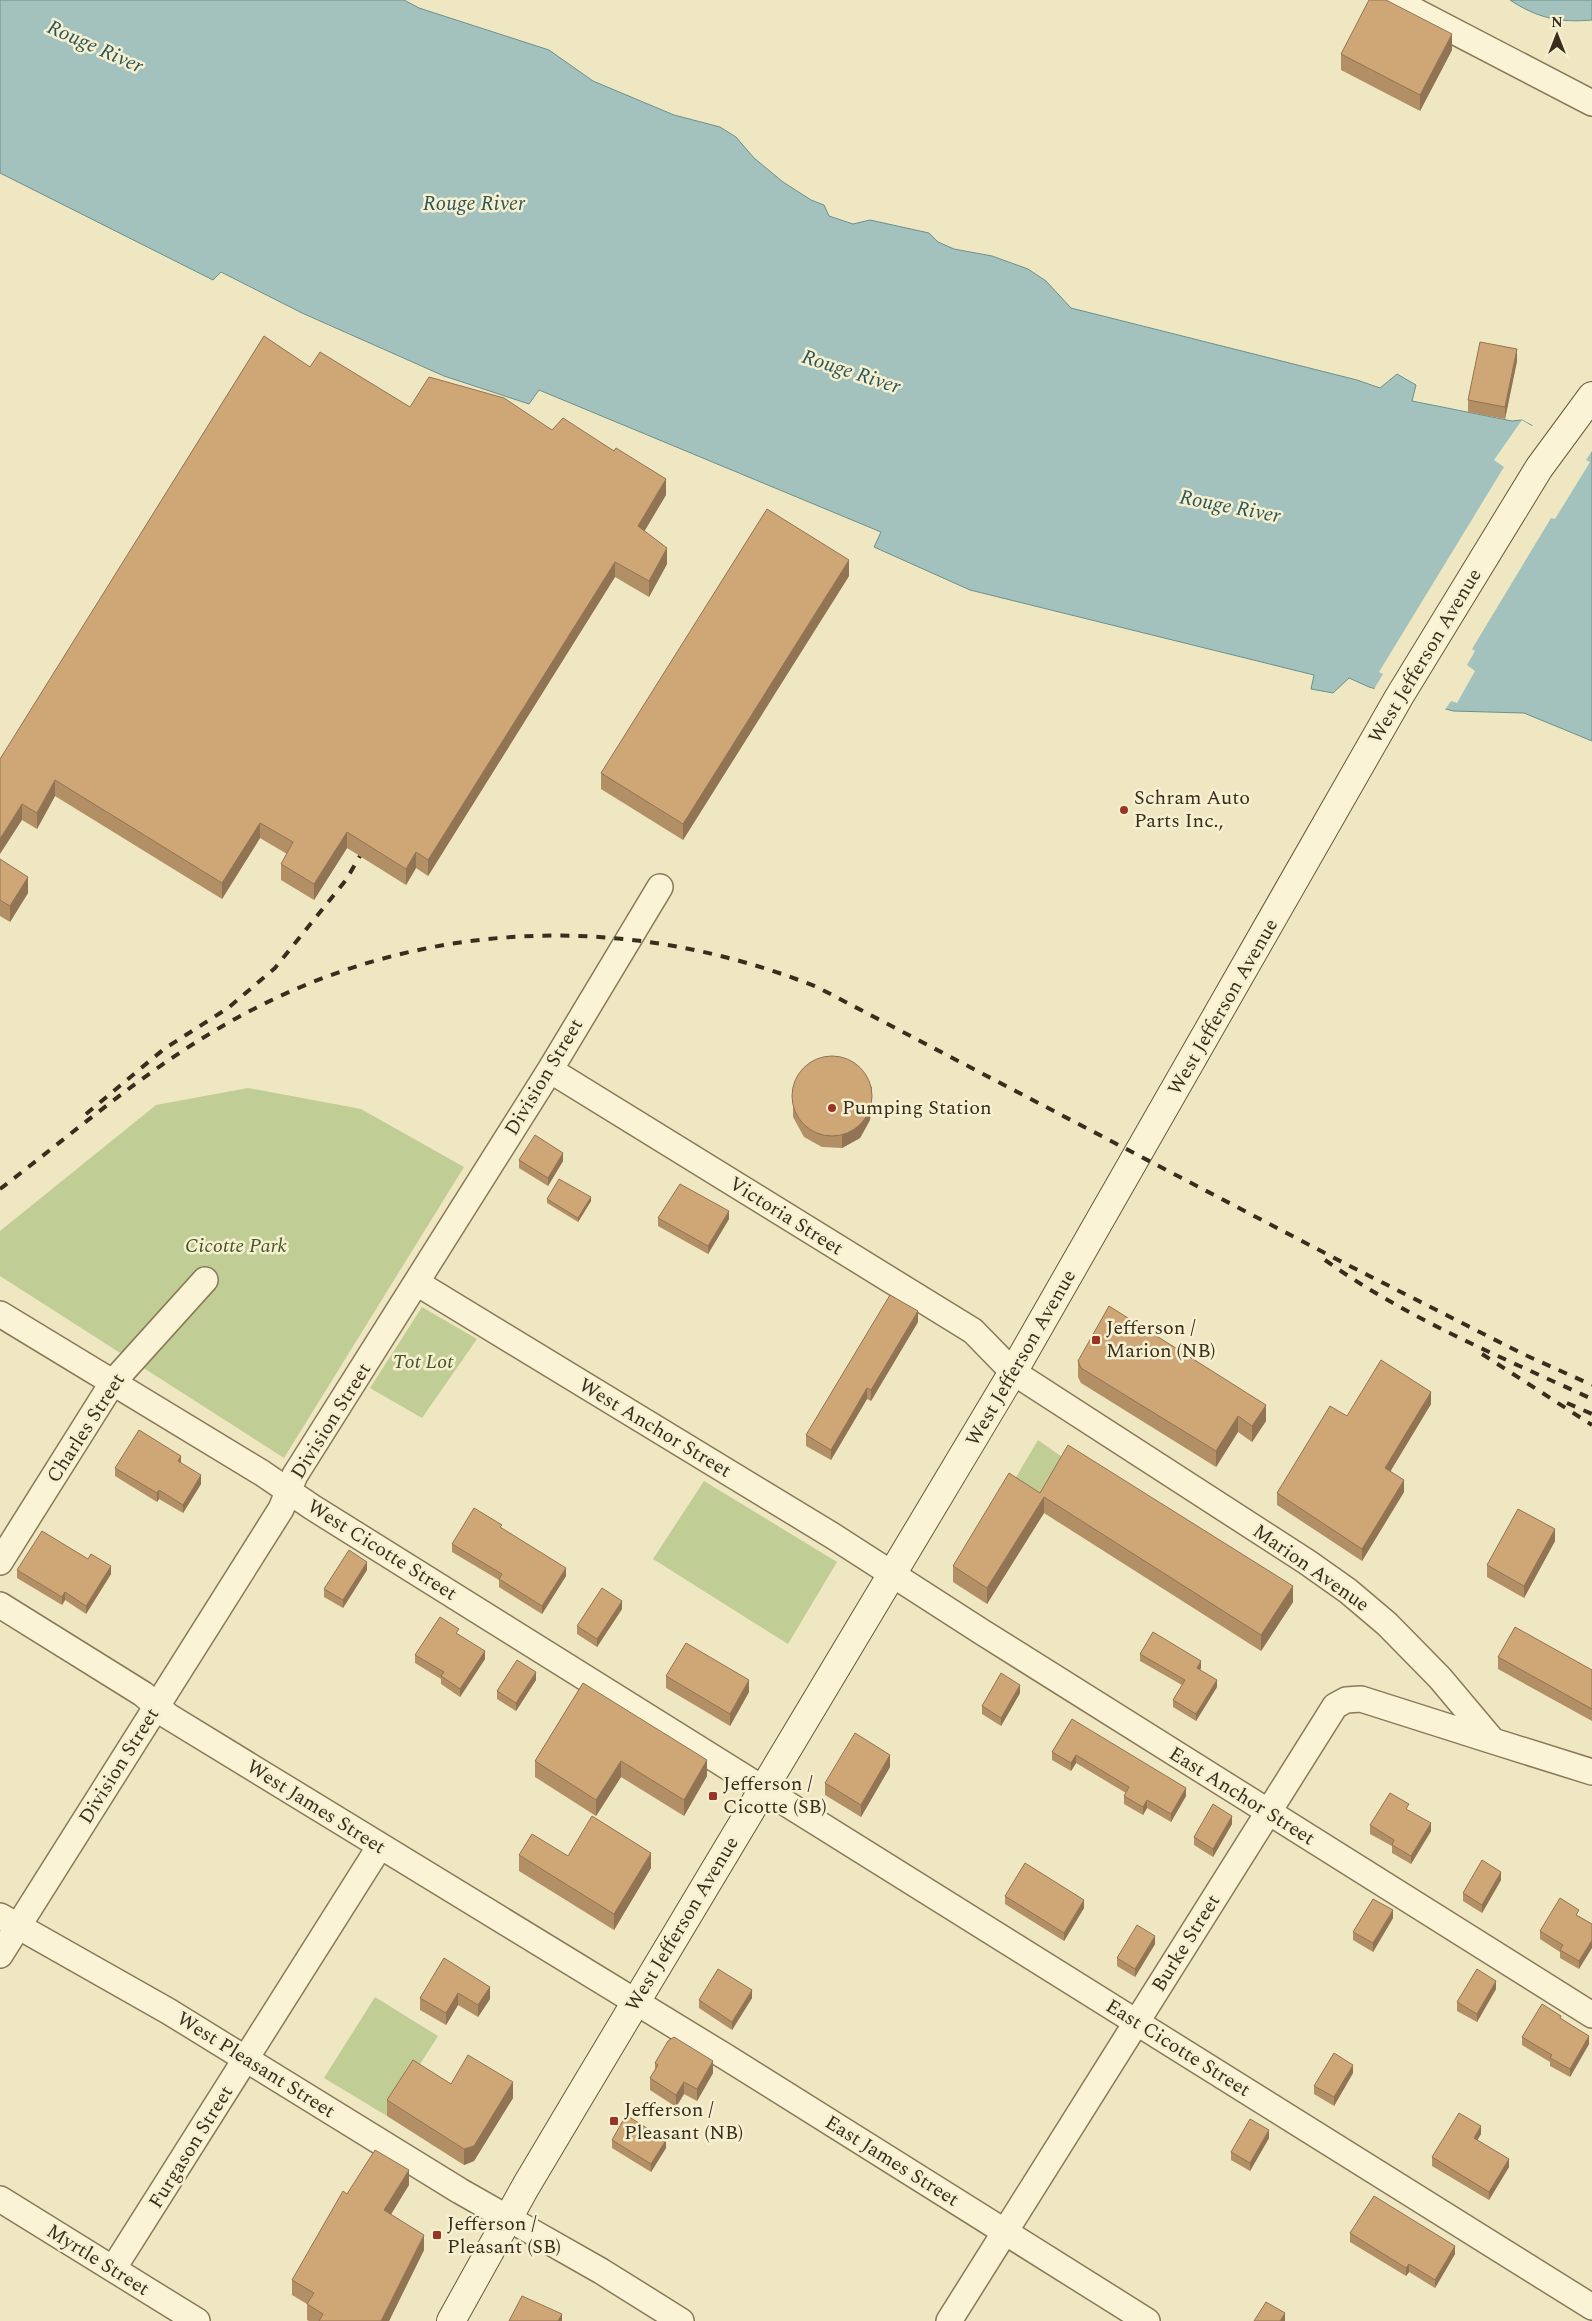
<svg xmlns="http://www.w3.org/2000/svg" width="1592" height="2321" viewBox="0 0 1592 2321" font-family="Spectral,serif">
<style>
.green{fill:#c0ce95}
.water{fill:#a4c2bd;stroke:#6b908b}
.pier{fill:#efe7c2}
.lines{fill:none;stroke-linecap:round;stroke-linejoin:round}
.street-casing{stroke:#8a7958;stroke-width:28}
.secondary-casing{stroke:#6b593c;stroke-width:30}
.street{stroke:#faf3d5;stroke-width:25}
.secondary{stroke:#faf3d5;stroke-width:28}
.rail{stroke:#392e1d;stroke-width:4;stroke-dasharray:9 9;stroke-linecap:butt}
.wall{fill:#b28f65}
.shaded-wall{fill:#917453}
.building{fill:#cfa676;stroke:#917453}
.poi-dot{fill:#9a3426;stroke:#f6f0d1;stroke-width:2}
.labels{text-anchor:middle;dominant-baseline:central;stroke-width:5;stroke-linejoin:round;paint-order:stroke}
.street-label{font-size:20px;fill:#392e1d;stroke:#f6f0d1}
.poi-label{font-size:20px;fill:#392e1d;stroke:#f6f0d1;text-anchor:start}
.park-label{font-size:20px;font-style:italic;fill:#435623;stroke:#f6f0d1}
.water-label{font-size:21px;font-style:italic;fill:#2c5659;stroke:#f6f0d1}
</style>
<rect width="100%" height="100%" fill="#efe7c2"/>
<path class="green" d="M 248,1088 L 361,1109 L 464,1167 L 284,1458 L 0,1276 L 0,1231 L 156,1105 Z
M 422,1307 L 477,1339 L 422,1418 L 370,1388 Z
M 1038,1440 L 1068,1461 L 1040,1509 L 1009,1489 Z
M 704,1481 L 837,1562 L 788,1644 L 653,1559 Z
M 375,1997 L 438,2036 L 387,2116 L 324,2078 Z"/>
<path class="water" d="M 0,0 L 404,0 L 419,8 L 549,50 L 593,81 L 674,115 L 720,127 L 736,137 L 754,158 L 783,182 L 811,200 L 824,205 L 829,216 L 853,224 L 870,220 L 929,233 L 938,242 L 954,249 L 992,256 L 1028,269 L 1046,281 L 1071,308 L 1357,380 L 1380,388 L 1397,374 L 1416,385 L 1412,401 L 1512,421 L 1522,420 L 1533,426 L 1592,447 L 1592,741 L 1524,713 L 1453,711 L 1369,687 L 1349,678 L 1333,693 L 1311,689 L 1314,675 L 970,590 L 874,547 L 881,532 L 539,390 L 529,404 L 444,376 L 302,313 L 221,272 L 213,280 L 0,173 Z
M 1510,0 L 1592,0 L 1592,20 C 1560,23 1537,18 1510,0 Z"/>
<path class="pier" d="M 1522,420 L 1532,426 L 1534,424 L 1592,445 L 1592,451 L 1586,460 L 1590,462 L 1555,519 L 1551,518 L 1472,649 L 1475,651 L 1467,665 L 1475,671 L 1457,703 L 1451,701 L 1444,711 L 1373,691 L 1383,674 L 1379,672 L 1504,467 L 1494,460 Z"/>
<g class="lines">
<defs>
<path id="street" d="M 1394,0 L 1592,103
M 550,1070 L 973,1331 L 1013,1372 L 1307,1562 L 1348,1591 L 1387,1624 L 1440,1678 L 1493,1741 L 1592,1772
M 417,1283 L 833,1536 L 982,1632 L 1592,2015
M 0,1314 L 262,1473 L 312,1507 L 1592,2307
M 0,1562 L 113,1382 L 205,1280
M 0,1605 L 143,1694 L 168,1716 L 726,2057 L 1147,2321
M 0,1916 L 168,2011 L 460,2191 L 601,2271 L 681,2321
M 0,1955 L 281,1509 L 295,1475 L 550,1070 L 660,887
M 0,2199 L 197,2321
M 113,2269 L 380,1846
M 949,2321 L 1335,1706 L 1346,1700 L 1361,1699 L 1493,1741"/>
<path id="secondary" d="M 451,2321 L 526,2186 L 579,2097 L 1013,1372 L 1399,697 L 1539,468 L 1592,396"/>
</defs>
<use href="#street" class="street-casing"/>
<use href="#secondary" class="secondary-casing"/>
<use href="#street" class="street"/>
<use href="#secondary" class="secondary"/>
<path class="rail" d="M 86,1114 L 164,1049 L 228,1008 L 275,968 L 346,880 L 360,856
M 0,1189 C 72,1134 142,1073 221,1027 C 405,919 619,908 817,987 L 1342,1262 L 1523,1354 L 1592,1385
M 1325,1260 C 1406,1318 1501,1357 1592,1399
M 1482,1354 L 1592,1425
M 1567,1403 L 1592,1414"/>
</g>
<path class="wall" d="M 1452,50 L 1420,111 L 1341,70 L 1341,54 Z
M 1517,361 L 1505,419 L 1468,412 L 1468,400 Z
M 310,367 L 410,407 L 552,430 L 666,495 L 644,531 L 667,564 L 649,597 L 615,577 L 428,876 L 416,868 L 406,885 L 347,848 L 314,900 L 281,880 L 281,864 L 287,854 L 260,838 L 222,899 L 55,796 L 37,829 L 22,820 L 0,759 Z
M 849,576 L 683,840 L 601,789 L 601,773 Z
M 0,859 L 28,893 L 10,922 L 0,916 Z
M 793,1085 L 872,1098 L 870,1120 L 860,1138 L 842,1148 L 822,1147 L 804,1137 L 793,1117 Z
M 519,1160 L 563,1161 L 548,1186 L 519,1168 Z
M 547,1199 L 591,1201 L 578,1222 L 547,1203 Z
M 658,1218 L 729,1219 L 708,1254 L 658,1226 Z
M 918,1322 L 871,1401 L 867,1399 L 831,1460 L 806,1446 L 806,1435 Z
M 1078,1361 L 1266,1421 L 1252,1442 L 1238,1432 L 1216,1467 L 1081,1383 L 1078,1377 Z
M 1431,1404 L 1390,1472 L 1404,1492 L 1362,1561 L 1277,1505 L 1277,1493 L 1347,1416 Z
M 181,1463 L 201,1484 L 183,1513 L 159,1499 L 157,1502 L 115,1476 L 115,1468 Z
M 1040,1493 L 1293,1602 L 1261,1651 L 1044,1513 L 987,1604 L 953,1582 L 953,1566 Z
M 502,1528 L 566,1576 L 542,1614 L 499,1587 L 499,1580 L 452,1552 L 452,1544 Z
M 1555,1541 L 1524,1598 L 1487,1577 L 1487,1565 Z
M 17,1570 L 111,1574 L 86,1614 L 65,1600 L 62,1605 L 17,1578 Z
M 367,1570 L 343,1608 L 324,1597 L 324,1589 Z
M 622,1609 L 597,1647 L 577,1634 L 577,1626 Z
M 459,1635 L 485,1659 L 460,1697 L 441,1684 L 441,1679 L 415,1663 L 415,1655 Z
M 1140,1654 L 1201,1668 L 1200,1670 L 1217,1687 L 1196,1721 L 1173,1707 L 1173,1700 L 1182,1685 L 1140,1661 Z
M 1498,1657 L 1592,1670 L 1592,1721 L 1498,1669 Z
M 666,1676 L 749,1692 L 730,1726 L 666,1688 Z
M 536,1680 L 516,1711 L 497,1699 L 497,1691 Z
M 583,1683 L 707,1776 L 684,1816 L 621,1777 L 596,1816 L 535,1777 L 535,1761 Z
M 1020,1693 L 1001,1726 L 982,1714 L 982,1706 Z
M 1072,1719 L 1186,1796 L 1171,1822 L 1147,1808 L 1143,1815 L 1124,1804 L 1124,1796 L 1126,1793 L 1076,1763 L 1071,1771 L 1052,1760 L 1052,1752 Z
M 890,1767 L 861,1817 L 825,1795 L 825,1783 Z
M 1409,1811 L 1431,1831 L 1411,1864 L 1392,1853 L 1392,1846 L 1370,1834 L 1370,1825 Z
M 1232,1824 L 1213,1857 L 1194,1845 L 1194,1837 Z
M 519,1855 L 568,1856 L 651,1868 L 614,1930 L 519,1871 Z
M 1501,1880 L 1482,1913 L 1463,1901 L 1463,1893 Z
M 1005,1896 L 1084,1908 L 1064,1941 L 1005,1904 Z
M 1579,1916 L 1592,1924 L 1579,1969 L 1560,1958 L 1560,1952 L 1540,1939 L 1540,1931 Z
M 1393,1918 L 1373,1952 L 1353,1940 L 1353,1932 Z
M 1155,1944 L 1135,1977 L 1117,1966 L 1117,1958 Z
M 490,1987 L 490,1999 L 478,2017 L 458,2005 L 446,2025 L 420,2010 L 420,1998 Z
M 1496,1989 L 1477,2022 L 1457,2011 L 1457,2002 Z
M 752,1998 L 732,2030 L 699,2008 L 699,2000 Z
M 1561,2019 L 1589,2044 L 1570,2077 L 1550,2066 L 1550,2062 L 1522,2045 L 1522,2037 Z
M 655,2063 L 713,2073 L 697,2101 L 684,2094 L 676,2107 L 650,2090 L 650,2078 L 655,2070 Z
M 1353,2073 L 1334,2106 L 1314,2094 L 1314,2086 Z
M 513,2098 L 474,2161 L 464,2165 L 387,2116 L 387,2100 Z
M 1481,2134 L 1477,2140 L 1509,2167 L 1489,2200 L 1432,2166 L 1432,2157 Z
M 1269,2138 L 1250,2171 L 1231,2160 L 1231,2152 Z
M 612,2140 L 666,2148 L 651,2172 L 612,2148 Z
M 409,2185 L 390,2214 L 424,2250 L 389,2321 L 309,2321 L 307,2320 L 307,2304 L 292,2295 L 292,2280 L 347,2194 Z
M 1350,2233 L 1455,2254 L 1435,2288 L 1409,2272 L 1406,2276 L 1350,2242 Z"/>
<path class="shaded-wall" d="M 1452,34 L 1452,50 L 1420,111 L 1420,95 Z
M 1517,349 L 1517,361 L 1505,419 L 1505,407 Z
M 666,479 L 666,495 L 638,542 L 638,526 Z
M 667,548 L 667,564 L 649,597 L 649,581 Z
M 849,560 L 849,576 L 683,840 L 683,824 Z
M 615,562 L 615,577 L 428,876 L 428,860 Z
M 55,780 L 55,796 L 37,829 L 37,813 Z
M 22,804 L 22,820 L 0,854 L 0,839 Z
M 260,823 L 260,838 L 222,899 L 222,883 Z
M 347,832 L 347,848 L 314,900 L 314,884 Z
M 416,852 L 416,868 L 406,885 L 406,869 Z
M 28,877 L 28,893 L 10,922 L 10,906 Z
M 872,1086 L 870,1120 L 860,1138 L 842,1148 L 842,1136 Z
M 563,1153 L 563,1161 L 548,1186 L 548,1178 Z
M 591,1197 L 591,1201 L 578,1222 L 578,1218 Z
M 729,1211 L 729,1219 L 708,1254 L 708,1246 Z
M 918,1311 L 918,1322 L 871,1401 L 871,1390 Z
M 867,1388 L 867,1399 L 831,1460 L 831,1450 Z
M 1431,1392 L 1431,1404 L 1385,1480 L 1385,1468 Z
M 1266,1405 L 1266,1421 L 1252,1442 L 1252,1426 Z
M 1238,1416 L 1238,1432 L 1216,1467 L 1216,1451 Z
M 181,1456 L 181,1464 L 178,1461 Z
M 201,1475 L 201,1484 L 183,1513 L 183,1505 Z
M 1404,1480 L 1404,1492 L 1362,1561 L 1362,1549 Z
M 159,1490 L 159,1499 L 157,1502 L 157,1493 Z
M 1044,1497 L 1044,1513 L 987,1604 L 987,1588 Z
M 1555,1529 L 1555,1541 L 1524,1598 L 1524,1586 Z
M 367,1562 L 367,1570 L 343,1608 L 343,1600 Z
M 111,1566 L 111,1574 L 86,1614 L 86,1606 Z
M 566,1568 L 566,1576 L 542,1614 L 542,1606 Z
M 1293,1586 L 1293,1602 L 1261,1651 L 1261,1635 Z
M 65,1592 L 65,1600 L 62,1605 L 62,1597 Z
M 622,1601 L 622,1609 L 597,1647 L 597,1639 Z
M 485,1651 L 485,1659 L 460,1697 L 460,1689 Z
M 1201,1661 L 1201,1668 L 1197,1675 L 1197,1668 Z
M 536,1672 L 536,1680 L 516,1711 L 516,1703 Z
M 749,1680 L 749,1692 L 730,1726 L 730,1714 Z
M 1217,1680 L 1217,1687 L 1196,1721 L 1196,1714 Z
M 1020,1685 L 1020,1693 L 1001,1726 L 1001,1718 Z
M 890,1755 L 890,1767 L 861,1817 L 861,1805 Z
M 1076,1755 L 1076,1763 L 1071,1771 L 1071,1763 Z
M 707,1760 L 707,1776 L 684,1816 L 684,1800 Z
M 621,1761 L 621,1777 L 596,1816 L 596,1800 Z
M 1186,1788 L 1186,1796 L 1171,1822 L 1171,1814 Z
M 1147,1800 L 1147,1808 L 1143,1815 L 1143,1807 Z
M 1232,1816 L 1232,1824 L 1213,1857 L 1213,1849 Z
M 1431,1823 L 1431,1831 L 1411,1864 L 1411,1856 Z
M 651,1853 L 651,1868 L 614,1930 L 614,1914 Z
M 1501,1872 L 1501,1880 L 1482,1913 L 1482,1905 Z
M 1084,1900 L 1084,1908 L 1064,1941 L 1064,1933 Z
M 1393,1910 L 1393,1918 L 1373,1952 L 1373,1943 Z
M 1155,1936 L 1155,1944 L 1135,1977 L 1135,1969 Z
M 1592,1940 L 1592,1948 L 1579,1969 L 1579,1961 Z
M 1496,1981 L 1496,1989 L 1477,2022 L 1477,2014 Z
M 490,1987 L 490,1999 L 478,2017 L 478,2005 Z
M 752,1990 L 752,1998 L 732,2030 L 732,2022 Z
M 458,1993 L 458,2005 L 446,2025 L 446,2013 Z
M 1589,2036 L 1589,2044 L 1570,2077 L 1570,2069 Z
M 713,2061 L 713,2073 L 697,2101 L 697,2089 Z
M 1353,2065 L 1353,2073 L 1334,2106 L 1334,2097 Z
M 513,2082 L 513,2098 L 474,2161 L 464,2165 L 464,2149 Z
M 684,2082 L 684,2094 L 676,2107 L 676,2095 Z
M 1481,2126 L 1481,2134 L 1474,2146 L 1474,2138 Z
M 1269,2130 L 1269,2138 L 1250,2171 L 1250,2163 Z
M 666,2140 L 666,2148 L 651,2172 L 651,2164 Z
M 1509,2159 L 1509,2167 L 1489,2200 L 1489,2192 Z
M 409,2170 L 409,2185 L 384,2226 L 384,2210 Z
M 424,2235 L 424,2250 L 389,2321 L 381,2321 Z
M 1455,2246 L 1455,2254 L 1435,2288 L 1435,2280 Z
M 1409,2264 L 1409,2272 L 1406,2276 L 1406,2268 Z
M 1285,2313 L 1285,2321 L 1280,2321 Z
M 562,2314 L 562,2321 L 558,2321 Z"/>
<path class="building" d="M 1369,0 L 1386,0 L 1452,34 L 1420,95 L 1341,54 Z
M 264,336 L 310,367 L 320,352 L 410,407 L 429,377 L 504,398 L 552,430 L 563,418 L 614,451 L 616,448 L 666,479 L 638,526 L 667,548 L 649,581 L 615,562 L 428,860 L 416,852 L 406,869 L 347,832 L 314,884 L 281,864 L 293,842 L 260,823 L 222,883 L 55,780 L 37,813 L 22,804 L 0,839 L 0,759 Z
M 1480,342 L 1517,349 L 1505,407 L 1468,400 Z
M 767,509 L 849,560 L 683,824 L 601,773 Z
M 0,859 L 28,877 L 10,906 L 0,900 Z
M792 1096a40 40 0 1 1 80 0a40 40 0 1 1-80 0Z
M 535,1135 L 563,1153 L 548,1178 L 519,1160 Z
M 559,1179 L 591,1197 L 578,1218 L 547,1199 Z
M 680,1184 L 729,1211 L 708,1246 L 658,1218 Z
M 890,1295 L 918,1311 L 871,1390 L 867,1388 L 831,1450 L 806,1435 Z
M 1109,1306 L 1266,1405 L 1252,1426 L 1238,1416 L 1216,1451 L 1081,1368 L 1078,1361 Z
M 1381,1360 L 1431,1392 L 1385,1468 L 1404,1480 L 1362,1549 L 1277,1493 L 1330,1406 L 1347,1416 Z
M 139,1430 L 181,1456 L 178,1461 L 201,1475 L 183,1505 L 159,1490 L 157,1493 L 115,1468 Z
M 1068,1445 L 1293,1586 L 1261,1635 L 1044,1497 L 987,1588 L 953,1566 L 1009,1473 L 1040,1493 Z
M 474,1508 L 502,1525 L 500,1527 L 566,1568 L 542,1606 L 499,1579 L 502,1574 L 452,1544 Z
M 1518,1509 L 1555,1529 L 1524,1586 L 1487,1565 Z
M 42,1531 L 88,1559 L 91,1554 L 111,1566 L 86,1606 L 65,1592 L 62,1597 L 17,1570 Z
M 349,1550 L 367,1562 L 343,1600 L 324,1589 Z
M 602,1588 L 622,1601 L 597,1639 L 577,1626 Z
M 440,1617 L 459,1629 L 456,1633 L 485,1651 L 460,1689 L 441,1676 L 444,1672 L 415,1655 Z
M 1515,1627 L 1592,1670 L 1592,1709 L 1498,1657 Z
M 1153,1632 L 1201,1661 L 1197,1668 L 1217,1680 L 1196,1714 L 1173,1700 L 1185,1680 L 1140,1654 Z
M 686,1643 L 749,1680 L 730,1714 L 666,1676 Z
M 517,1660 L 536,1672 L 516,1703 L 497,1691 Z
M 1001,1673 L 1020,1685 L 1001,1718 L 982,1706 Z
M 583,1683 L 707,1760 L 684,1800 L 621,1761 L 596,1800 L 535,1761 Z
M 1072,1719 L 1186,1788 L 1171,1814 L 1147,1800 L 1143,1807 L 1124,1796 L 1129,1787 L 1076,1755 L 1071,1763 L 1052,1752 Z
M 855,1733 L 890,1755 L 861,1805 L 825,1783 Z
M 1390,1793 L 1409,1804 L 1406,1809 L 1431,1823 L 1411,1856 L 1392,1845 L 1394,1840 L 1370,1825 Z
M 1213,1804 L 1232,1816 L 1213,1849 L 1194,1837 Z
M 592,1816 L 651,1853 L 614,1914 L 519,1855 L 532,1834 L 568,1856 Z
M 1482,1860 L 1501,1872 L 1482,1905 L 1463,1893 Z
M 1025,1863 L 1084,1900 L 1064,1933 L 1005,1896 Z
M 1560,1898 L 1579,1910 L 1576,1915 L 1592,1924 L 1592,1940 L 1579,1961 L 1560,1950 L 1563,1945 L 1540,1931 Z
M 1373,1899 L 1393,1910 L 1373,1943 L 1353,1932 Z
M 1137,1925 L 1155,1936 L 1135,1969 L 1117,1958 Z
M 444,1958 L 490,1987 L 478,2005 L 458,1993 L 446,2013 L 420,1998 Z
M 718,1969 L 752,1990 L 732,2022 L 699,2000 Z
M 1477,1969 L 1496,1981 L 1477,2014 L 1457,2002 Z
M 1542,2004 L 1561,2016 L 1560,2018 L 1589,2036 L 1570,2069 L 1550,2058 L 1552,2055 L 1522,2037 Z
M 674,2037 L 713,2061 L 697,2089 L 684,2082 L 676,2095 L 650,2078 L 658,2065 L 655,2063 L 668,2041 Z
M 1334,2053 L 1353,2065 L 1334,2097 L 1314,2086 Z
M 468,2055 L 513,2082 L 474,2146 L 464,2149 L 387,2100 L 413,2060 L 451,2084 Z
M 1459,2113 L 1481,2126 L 1474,2138 L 1509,2159 L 1489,2192 L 1432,2157 Z
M 626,2115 L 666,2140 L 651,2164 L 612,2140 Z
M 1250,2119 L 1269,2130 L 1250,2163 L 1231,2152 Z
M 375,2150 L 409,2170 L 384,2210 L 424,2235 L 381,2321 L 319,2321 L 323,2314 L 307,2304 L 314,2293 L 292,2280 L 343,2191 L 347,2194 Z
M 1374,2196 L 1455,2246 L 1435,2280 L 1409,2264 L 1406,2268 L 1350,2233 Z
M 522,2296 L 562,2314 L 558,2321 L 509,2321 Z
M 1266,2302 L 1285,2313 L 1280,2321 L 1254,2321 Z"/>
<g class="poi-dot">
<circle cx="1124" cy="810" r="5"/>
<circle cx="832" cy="1108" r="5"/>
<rect x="1091" y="1335" width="10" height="10" rx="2.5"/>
<rect x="708" y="1791" width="10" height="10" rx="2.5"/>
<rect x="609" y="2116" width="10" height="10" rx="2.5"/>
<rect x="432" y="2230" width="10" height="10" rx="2.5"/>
</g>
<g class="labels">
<g class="street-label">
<text transform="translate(1425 656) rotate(-59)">West Jefferson Avenue</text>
<text transform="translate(1223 1007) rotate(-60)">West Jefferson Avenue</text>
<text transform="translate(544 1077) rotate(-59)">Division Street</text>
<text transform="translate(786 1216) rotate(32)">Victoria Street</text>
<text transform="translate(1021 1358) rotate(-60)">West Jefferson Avenue</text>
<text transform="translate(331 1421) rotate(-58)">Division Street</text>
<text transform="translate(86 1428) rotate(-57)">Charles Street</text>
<text transform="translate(655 1428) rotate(31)">West Anchor Street</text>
<text transform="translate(382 1550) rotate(32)">West Cicotte Street</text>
<text transform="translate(1311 1568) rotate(35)">Marion Avenue</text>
<text transform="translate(119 1766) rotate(-58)">Division Street</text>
<text transform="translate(1242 1796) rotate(32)">East Anchor Street</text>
<text transform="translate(316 1807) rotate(32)">West James Street</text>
<text transform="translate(682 1924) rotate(-59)">West Jefferson Avenue</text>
<text transform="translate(1186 1943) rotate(-58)">Burke Street</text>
<text transform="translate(1178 2048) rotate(32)">East Cicotte Street</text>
<text transform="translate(256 2065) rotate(32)">West Pleasant Street</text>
<text transform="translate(191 2147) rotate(-58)">Furgason Street</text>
<text transform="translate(892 2161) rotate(32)">East James Street</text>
<text transform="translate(98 2260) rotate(32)">Myrtle Street</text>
</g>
<g class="poi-label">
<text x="1134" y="798">Schram Auto<tspan x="1134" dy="23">Parts Inc.,</tspan></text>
<text x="842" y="1108">Pumping Station</text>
<text x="1106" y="1328">Jefferson /<tspan x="1106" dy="23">Marion (NB)</tspan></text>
<text x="723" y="1784">Jefferson /<tspan x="723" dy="23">Cicotte (SB)</tspan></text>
<text x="624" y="2110">Jefferson /<tspan x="624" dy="23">Pleasant (NB)</tspan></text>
<text x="447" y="2224">Jefferson /<tspan x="447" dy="23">Pleasant (SB)</tspan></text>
</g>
<g class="park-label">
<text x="236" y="1246">Cicotte Park</text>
<text x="423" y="1362">Tot Lot</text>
</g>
<g class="water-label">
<text transform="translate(95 47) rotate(24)">Rouge River</text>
<text x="474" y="204">Rouge River</text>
<text transform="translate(851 372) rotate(18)">Rouge River</text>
<text transform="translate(1230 507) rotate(11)">Rouge River</text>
</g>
</g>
<g transform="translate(1557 35)" stroke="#f6f0d1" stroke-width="4" paint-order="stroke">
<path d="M0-4L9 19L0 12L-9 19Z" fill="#392e1d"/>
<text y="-8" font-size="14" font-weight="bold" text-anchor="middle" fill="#392e1d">N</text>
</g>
</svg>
